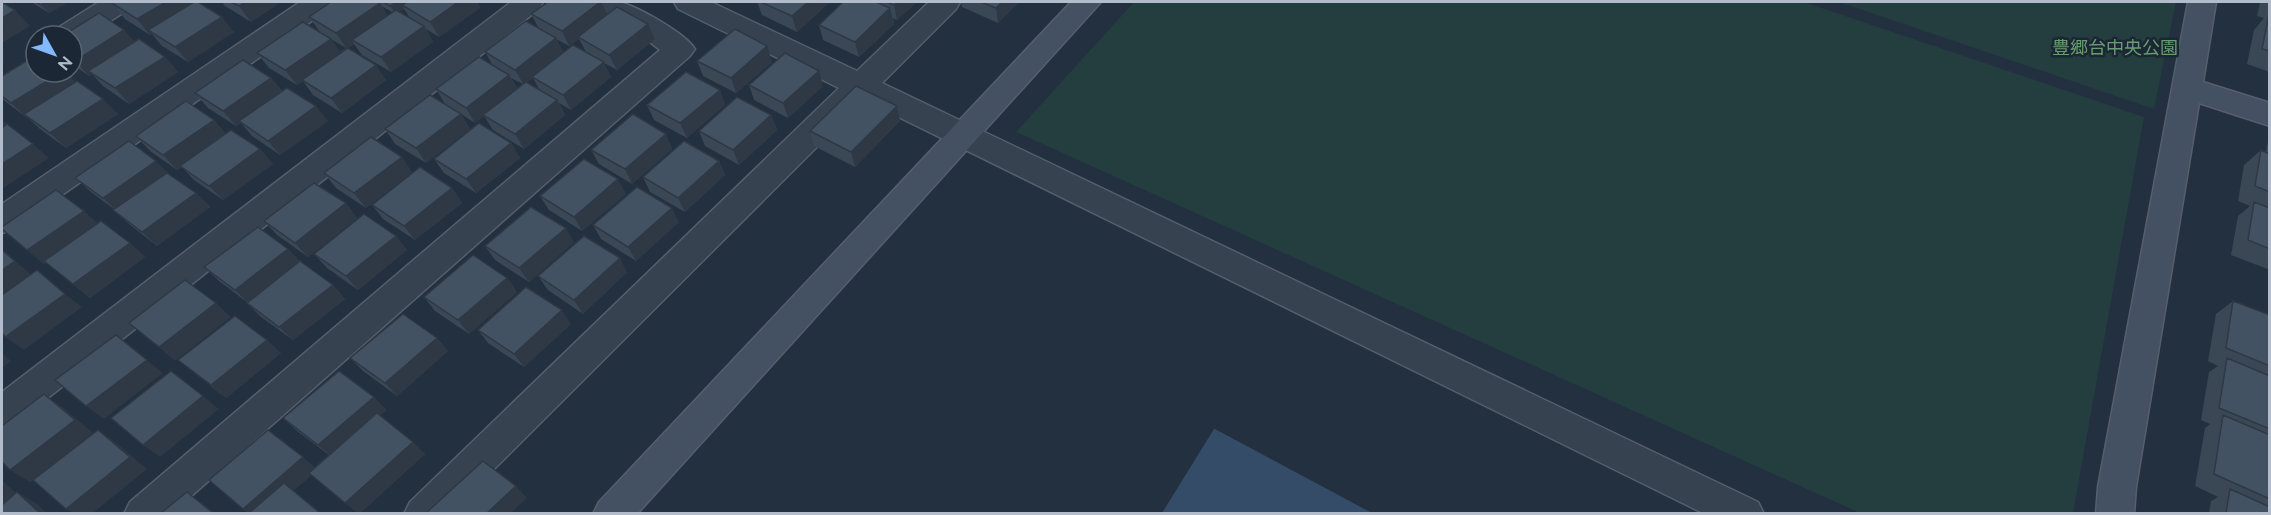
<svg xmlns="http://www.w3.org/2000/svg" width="2271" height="515" viewBox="0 0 2271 515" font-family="Raleway,'Noto Sans JP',sans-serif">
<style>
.green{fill:#243e40}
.water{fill:#344c67}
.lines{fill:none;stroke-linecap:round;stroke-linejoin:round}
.street-casing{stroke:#545f6d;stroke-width:3}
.secondary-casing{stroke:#545f6d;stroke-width:3}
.street{fill:#36424f;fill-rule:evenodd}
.secondary{fill:#445162;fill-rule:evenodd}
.wall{fill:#3a4755;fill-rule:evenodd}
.shaded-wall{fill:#2f3945}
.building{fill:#435263;stroke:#2f3945;stroke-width:1.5}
.labels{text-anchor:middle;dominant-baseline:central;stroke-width:5;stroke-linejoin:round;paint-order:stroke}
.park-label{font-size:18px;fill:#679d71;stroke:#1b2734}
</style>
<rect width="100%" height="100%" fill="#22303f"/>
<path class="green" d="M 1134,2 L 1804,2 L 2144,117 L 2073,513 L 1860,513 L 1016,132 Z
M 1839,2 L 2176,2 L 2154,109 Z"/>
<path class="water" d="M 1214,429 L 1215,429 L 1372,513 L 1162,513 Z"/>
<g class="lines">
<defs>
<path id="street" d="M 99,2 L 133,2 L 129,9 L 76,43 L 72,44 L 72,36 L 52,36 L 56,29 Z
M 300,2 L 333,2 L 329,9 L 13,229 L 2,233 L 2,204 Z
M 511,2 L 543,2 L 539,9 L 15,424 L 2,429 L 2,392 Z
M 581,2 C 591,1 608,0 619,2 C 637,6 685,33 695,49 L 690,56 L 171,514 L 124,514 L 130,502 L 660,50 L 645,38 L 585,9 Z
M 674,2 L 711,2 L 857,71 L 929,2 L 960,2 L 956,9 L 882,83 L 1758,502 L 1764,514 L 1705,514 L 864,100 L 449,514 L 404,514 L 410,502 L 839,88 L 678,9 Z"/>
<path id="secondary" d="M 1071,2 L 1101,2 L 637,514 L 593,514 L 599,502 Z
M 2188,2 L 2216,2 L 2203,82 L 2270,103 L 2270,126 L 2199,103 L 2136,487 L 2134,514 L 2096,514 L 2098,487 Z"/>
</defs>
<use href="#street" class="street-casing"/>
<use href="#secondary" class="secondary-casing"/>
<use href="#street" class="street"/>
<use href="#secondary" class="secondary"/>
</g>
<path class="wall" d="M 31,2 L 68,2 L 49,13 Z
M 222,2 L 281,2 L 251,22 L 225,6 Z
M 331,2 L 477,2 L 480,8 L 439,37 L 426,29 L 433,42 L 391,72 L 362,55 L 354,44 L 348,48 L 386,80 L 342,113 L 313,95 L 303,81 L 297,85 L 269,68 L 257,53 L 320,32 L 309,17 ZM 381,6 L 392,12 L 387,15 ZM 404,9 L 410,18 L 399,12 ZM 331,39 L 346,48 L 340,52 Z
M 548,2 L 601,2 L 607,15 L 655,39 L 617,70 L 604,63 L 611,77 L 571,110 L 559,103 L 565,115 L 524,149 L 493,130 L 484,116 L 475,123 L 461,114 L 470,129 L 426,163 L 395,144 L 385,129 L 445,104 L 436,89 L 492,64 L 485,52 L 539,29 L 531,14 ZM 556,39 L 569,46 L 579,39 L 586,52 L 563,52 ZM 511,78 L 523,84 L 517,88 ZM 533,78 L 539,89 L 527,82 Z
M 757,2 L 830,2 L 797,32 L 762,15 Z
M 843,2 L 917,2 L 897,20 L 893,18 L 894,24 L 859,57 L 823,40 L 819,25 Z
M 961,2 L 1019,2 L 998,23 L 962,7 Z
M 2260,2 L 2270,2 L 2270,72 L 2247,64 L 2254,30 L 2264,18 L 2257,16 Z
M 112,3 L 234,32 L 188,62 L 162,46 L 152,34 L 150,35 L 125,19 Z
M 72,36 L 135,42 L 165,57 L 178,72 L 129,104 L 103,86 L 92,74 L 89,76 L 72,64 Z
M 697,61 L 772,62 L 736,93 L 703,76 Z
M 36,72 L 65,72 L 75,82 L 118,114 L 66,148 L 40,129 L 28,118 L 27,118 L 2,99 L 2,76 Z
M 271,78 L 282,91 L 328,121 L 280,155 L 252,136 L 241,123 L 236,126 L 208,108 L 195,93 Z
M 749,85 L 823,86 L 788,118 L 754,100 Z
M 720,90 L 725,105 L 687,138 L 654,120 L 647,105 Z
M 897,106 L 900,121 L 855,167 L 814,146 L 810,131 Z
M 771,115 L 777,130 L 739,165 L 705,146 L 699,131 Z
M 214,120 L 226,134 L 260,149 L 273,164 L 223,200 L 194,180 L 182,167 L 177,170 L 150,151 L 136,136 Z
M 2270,130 L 2270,270 L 2231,255 L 2238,216 L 2250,206 L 2238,201 L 2244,165 L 2261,150 L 2266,152 Z
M 666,134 L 672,149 L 632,184 L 599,164 L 591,150 Z
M 511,143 L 520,158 L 476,193 L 444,173 L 434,159 Z
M 719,161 L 725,175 L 685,212 L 650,192 L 643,177 Z
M 412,172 L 366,208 L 336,188 L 324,173 Z
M 169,174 L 196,193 L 210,207 L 157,246 L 129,224 L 113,210 L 114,209 L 91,192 L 75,178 Z
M 452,188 L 462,203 L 415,240 L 383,219 L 372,205 Z
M 626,194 L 582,231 L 549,210 L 540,196 Z
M 346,203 L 357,218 L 308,257 L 277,235 L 264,221 Z
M 679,222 L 636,261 L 601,239 L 593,225 Z
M 98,223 L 130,243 L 145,257 L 90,298 L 46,262 L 44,264 L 2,229 Z
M 396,236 L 407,250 L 358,290 L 327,268 L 314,254 Z
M 574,242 L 529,282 L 495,260 L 485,246 Z
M 288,249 L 300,262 L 333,285 L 345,299 L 293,340 L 261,317 L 247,303 L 248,303 L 219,281 L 204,267 Z
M 627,272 L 583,314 L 548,290 L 538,276 Z
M 507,278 L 517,292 L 469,334 L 435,311 L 424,297 Z
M 2233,301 L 2270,315 L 2270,513 L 2209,513 L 2211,501 L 2218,497 L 2195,486 L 2205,428 L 2210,424 L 2201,420 L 2209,372 L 2218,366 L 2208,361 L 2216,314 Z
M 571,324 L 524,367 L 488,343 L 478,330 Z
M 437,338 L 448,351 L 397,396 L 363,371 L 350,358 Z
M 281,353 L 226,398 L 178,360 Z
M 374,397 L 386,410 L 380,415 L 425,454 L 360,513 L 358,513 L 312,475 L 249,513 L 243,509 L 315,467 L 329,455 L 297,431 L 283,418 Z"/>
<path class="shaded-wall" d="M 46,2 L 68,2 L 49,13 L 41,5 Z
M 166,2 L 193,2 L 148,30 L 152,34 L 150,35 L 137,19 Z
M 246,2 L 281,2 L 251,22 L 239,6 Z
M 396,2 L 414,2 L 402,5 L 404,9 L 396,14 L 390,6 Z
M 458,2 L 477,2 L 480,8 L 439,37 L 430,22 Z
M 600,2 L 601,2 L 608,16 L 578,37 L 579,39 L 569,46 L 562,31 Z
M 808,2 L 830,2 L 797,32 L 792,16 Z
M 898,2 L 917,2 L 897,20 L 894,5 Z
M 1002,2 L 1019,2 L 998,23 L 996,8 Z
M 380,3 L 390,19 L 352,40 L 354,44 L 347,49 L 336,33 Z
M 890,8 L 894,24 L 859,57 L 855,42 Z
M 15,10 L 30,26 L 2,43 L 2,18 Z
M 222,17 L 234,32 L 188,62 L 175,47 Z
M 648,24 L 655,39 L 617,70 L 609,55 Z
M 424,26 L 433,42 L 391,72 L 381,57 Z
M 124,30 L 138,45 L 88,71 L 92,74 L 89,76 L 75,61 Z
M 556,38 L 564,54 L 524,85 L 515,70 Z
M 331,39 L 342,54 L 302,80 L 303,81 L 297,85 L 285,70 Z
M 767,46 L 772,62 L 736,93 L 731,78 Z
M 165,57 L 178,72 L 129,104 L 115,88 Z
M 604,62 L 611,77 L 571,110 L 563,95 Z
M 376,65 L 386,80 L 342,113 L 331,98 Z
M 819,71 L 823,86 L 788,118 L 783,103 Z
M 62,72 L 65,72 L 79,86 L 24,114 L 28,118 L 27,118 L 11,103 Z
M 509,75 L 518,90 L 475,123 L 466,108 Z
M 271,78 L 283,93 L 236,126 L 223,111 Z
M 720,90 L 725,105 L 687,138 L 680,123 Z
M 103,99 L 118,114 L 66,148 L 50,133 Z
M 557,100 L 565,115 L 524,149 L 515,134 Z
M 316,106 L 328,121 L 280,155 L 268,141 Z
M 897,106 L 900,121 L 855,167 L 851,152 Z
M 461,114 L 470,129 L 426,163 L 416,148 Z
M 771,115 L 777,130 L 739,165 L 733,150 Z
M 2,120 L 11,129 L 2,135 Z
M 214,120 L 227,135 L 177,170 L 163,155 Z
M 666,134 L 672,149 L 632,184 L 625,169 Z
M 511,143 L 520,158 L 476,193 L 466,179 Z
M 33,144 L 49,158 L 2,189 L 2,164 Z
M 260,149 L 273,164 L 223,200 L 209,186 Z
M 402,157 L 412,172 L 366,208 L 354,193 Z
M 156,161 L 171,176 L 119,213 L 103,198 Z
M 719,161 L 725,175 L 685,212 L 678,198 Z
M 618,179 L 626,194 L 582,231 L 574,217 Z
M 452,188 L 462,203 L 415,240 L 404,226 Z
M 196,193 L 210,207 L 157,246 L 142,232 Z
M 346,203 L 357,218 L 308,257 L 295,243 Z
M 672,208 L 679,222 L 636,261 L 628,247 Z
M 84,211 L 100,225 L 44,264 L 27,250 Z
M 566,228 L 574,242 L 529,282 L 519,268 Z
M 396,236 L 407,250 L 358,290 L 346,276 Z
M 130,243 L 145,257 L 90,298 L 73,284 Z
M 288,249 L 301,264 L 249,304 L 235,290 Z
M 620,258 L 627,272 L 583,314 L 574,300 Z
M 15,261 L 32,275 L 2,296 L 2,270 Z
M 507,278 L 517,292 L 469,334 L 458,320 Z
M 333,285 L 345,299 L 293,340 L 279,327 Z
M 65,294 L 82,307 L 24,350 L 5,337 Z
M 216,303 L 231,317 L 175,361 L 159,347 Z
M 562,310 L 571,324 L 524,367 L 514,354 Z
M 437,338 L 448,351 L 397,396 L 385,383 Z
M 267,340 L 281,353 L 226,398 L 211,385 Z
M 2,353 L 11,361 L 2,368 Z
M 147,360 L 163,373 L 104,419 L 86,406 Z
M 44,394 L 62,407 L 93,433 L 30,482 L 10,470 Z
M 203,396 L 219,409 L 160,457 L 143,445 Z
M 374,397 L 386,410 L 332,457 L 318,445 Z
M 98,430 L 115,442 L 147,469 L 93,513 L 74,513 L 66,509 Z
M 413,442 L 425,454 L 360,513 L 358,513 L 345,503 Z
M 303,457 L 318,470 L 293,491 L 250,513 L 243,509 Z
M 2,480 L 17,494 L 2,506 Z
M 516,486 L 527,498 L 511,513 L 487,513 Z
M 17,492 L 37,504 L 47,513 L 40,513 Z
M 187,492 L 215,513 L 213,513 Z"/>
<path class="building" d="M 2,2 L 15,10 L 2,18 Z
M 36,2 L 46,2 L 41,5 Z
M 114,2 L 166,2 L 137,19 L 112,3 Z
M 194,2 L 198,2 L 222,17 L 175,47 L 148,30 Z
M 231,2 L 246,2 L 239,6 Z
M 331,2 L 376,2 L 380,3 L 336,33 L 309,17 Z
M 383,2 L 396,2 L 390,6 Z
M 407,2 L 458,2 L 430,22 L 402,5 Z
M 548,2 L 600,2 L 562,31 L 531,14 Z
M 761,2 L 808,2 L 792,16 Z
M 843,2 L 876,2 L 890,8 L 855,42 L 819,25 Z
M 886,2 L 898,2 L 894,5 Z
M 981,2 L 1002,2 L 996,8 Z
M 617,7 L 648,24 L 609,55 L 578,37 Z
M 396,10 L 424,26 L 381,57 L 352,40 Z
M 99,13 L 124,30 L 75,61 L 72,59 L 72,36 L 62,36 Z
M 2269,14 L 2270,15 L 2270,51 L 2262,49 Z
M 526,21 L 556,38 L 515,70 L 485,52 Z
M 303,22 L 331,39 L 285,70 L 257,53 Z
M 735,29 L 767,46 L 731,78 L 697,61 Z
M 139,39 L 165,57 L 115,88 L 88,71 Z
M 573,45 L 604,62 L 563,95 L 532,77 Z
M 348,48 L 376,65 L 331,98 L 302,80 Z
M 785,53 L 819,71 L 783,103 L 749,85 Z
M 36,55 L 36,72 L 62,72 L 11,103 L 2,96 L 2,76 Z
M 479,57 L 509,75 L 466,108 L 436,89 Z
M 243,60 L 271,78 L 223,111 L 195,93 Z
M 686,72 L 720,90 L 680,123 L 647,105 Z
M 77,81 L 103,99 L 50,133 L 24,114 Z
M 526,82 L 557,100 L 515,134 L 483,115 Z
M 856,86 L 897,106 L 851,152 L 810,131 Z
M 287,88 L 316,106 L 268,141 L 239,121 Z
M 430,95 L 461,114 L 416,148 L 385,129 Z
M 737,97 L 771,115 L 733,150 L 699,131 Z
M 186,101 L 214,120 L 163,155 L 136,136 Z
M 633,114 L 666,134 L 625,169 L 591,150 Z
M 479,123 L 511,143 L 466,179 L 434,159 Z
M 7,124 L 33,144 L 2,164 L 2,128 Z
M 231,130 L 260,149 L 209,186 L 180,166 Z
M 371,137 L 402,157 L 354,193 L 324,173 Z
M 129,141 L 156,161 L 103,198 L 75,178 Z
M 684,141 L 719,161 L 678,198 L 643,177 Z
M 2261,150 L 2270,154 L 2270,192 L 2255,186 Z
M 584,159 L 618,179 L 574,217 L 540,196 Z
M 420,167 L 452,188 L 404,226 L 372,205 Z
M 167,173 L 196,193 L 142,232 L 113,210 Z
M 314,183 L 346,203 L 295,243 L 264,221 Z
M 637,187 L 672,208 L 628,247 L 593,225 Z
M 56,190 L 84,211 L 27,250 L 2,229 L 2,227 Z
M 2254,202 L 2270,208 L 2270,249 L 2248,240 Z
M 531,207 L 566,228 L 519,268 L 485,246 Z
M 364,214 L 396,236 L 346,276 L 314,254 Z
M 101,221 L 130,243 L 73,284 L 44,261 Z
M 258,227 L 288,249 L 235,290 L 204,267 Z
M 584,236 L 620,258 L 574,300 L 538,276 Z
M 2,250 L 15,261 L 2,270 Z
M 473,255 L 507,278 L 458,320 L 424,297 Z
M 300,261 L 333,285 L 279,327 L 247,303 Z
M 37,270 L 65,294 L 5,337 L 2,333 L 2,295 Z
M 185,280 L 216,303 L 159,347 L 129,323 Z
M 526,287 L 562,310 L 514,354 L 478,330 Z
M 2233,301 L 2270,315 L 2270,366 L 2226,348 Z
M 403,314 L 437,338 L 385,383 L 350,358 Z
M 235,316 L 267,340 L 211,385 L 178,360 Z
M 116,335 L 147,360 L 86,406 L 55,380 Z
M 2227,358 L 2270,376 L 2270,429 L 2219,408 Z
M 171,371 L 203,396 L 143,445 L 111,418 Z
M 339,371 L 374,397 L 318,445 L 283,418 Z
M 44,394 L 75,420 L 10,470 L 2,462 L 2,426 Z
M 377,413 L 413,442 L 345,503 L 309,473 Z
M 2223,415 L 2270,435 L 2270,499 L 2214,474 Z
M 98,430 L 130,457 L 66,509 L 33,480 Z
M 268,430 L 303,457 L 243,509 L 209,480 Z
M 483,461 L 516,486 L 487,513 L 426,513 Z
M 284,483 L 320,513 L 249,513 Z
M 2230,489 L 2270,507 L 2270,513 L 2226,513 Z
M 17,492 L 40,513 L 2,513 L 2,505 Z
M 187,492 L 213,513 L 161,513 Z"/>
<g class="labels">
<g class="park-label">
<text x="2115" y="47">豊郷台中央公園</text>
</g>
</g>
<rect width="2271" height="515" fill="none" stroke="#b2bcca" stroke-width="6"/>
<g transform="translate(54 54) rotate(130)"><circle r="28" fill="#1b2734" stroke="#576370" stroke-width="1.5"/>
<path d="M0-4.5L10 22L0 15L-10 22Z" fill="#82b9ff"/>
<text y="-9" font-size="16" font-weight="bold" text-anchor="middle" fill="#b2bcca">N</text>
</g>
</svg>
